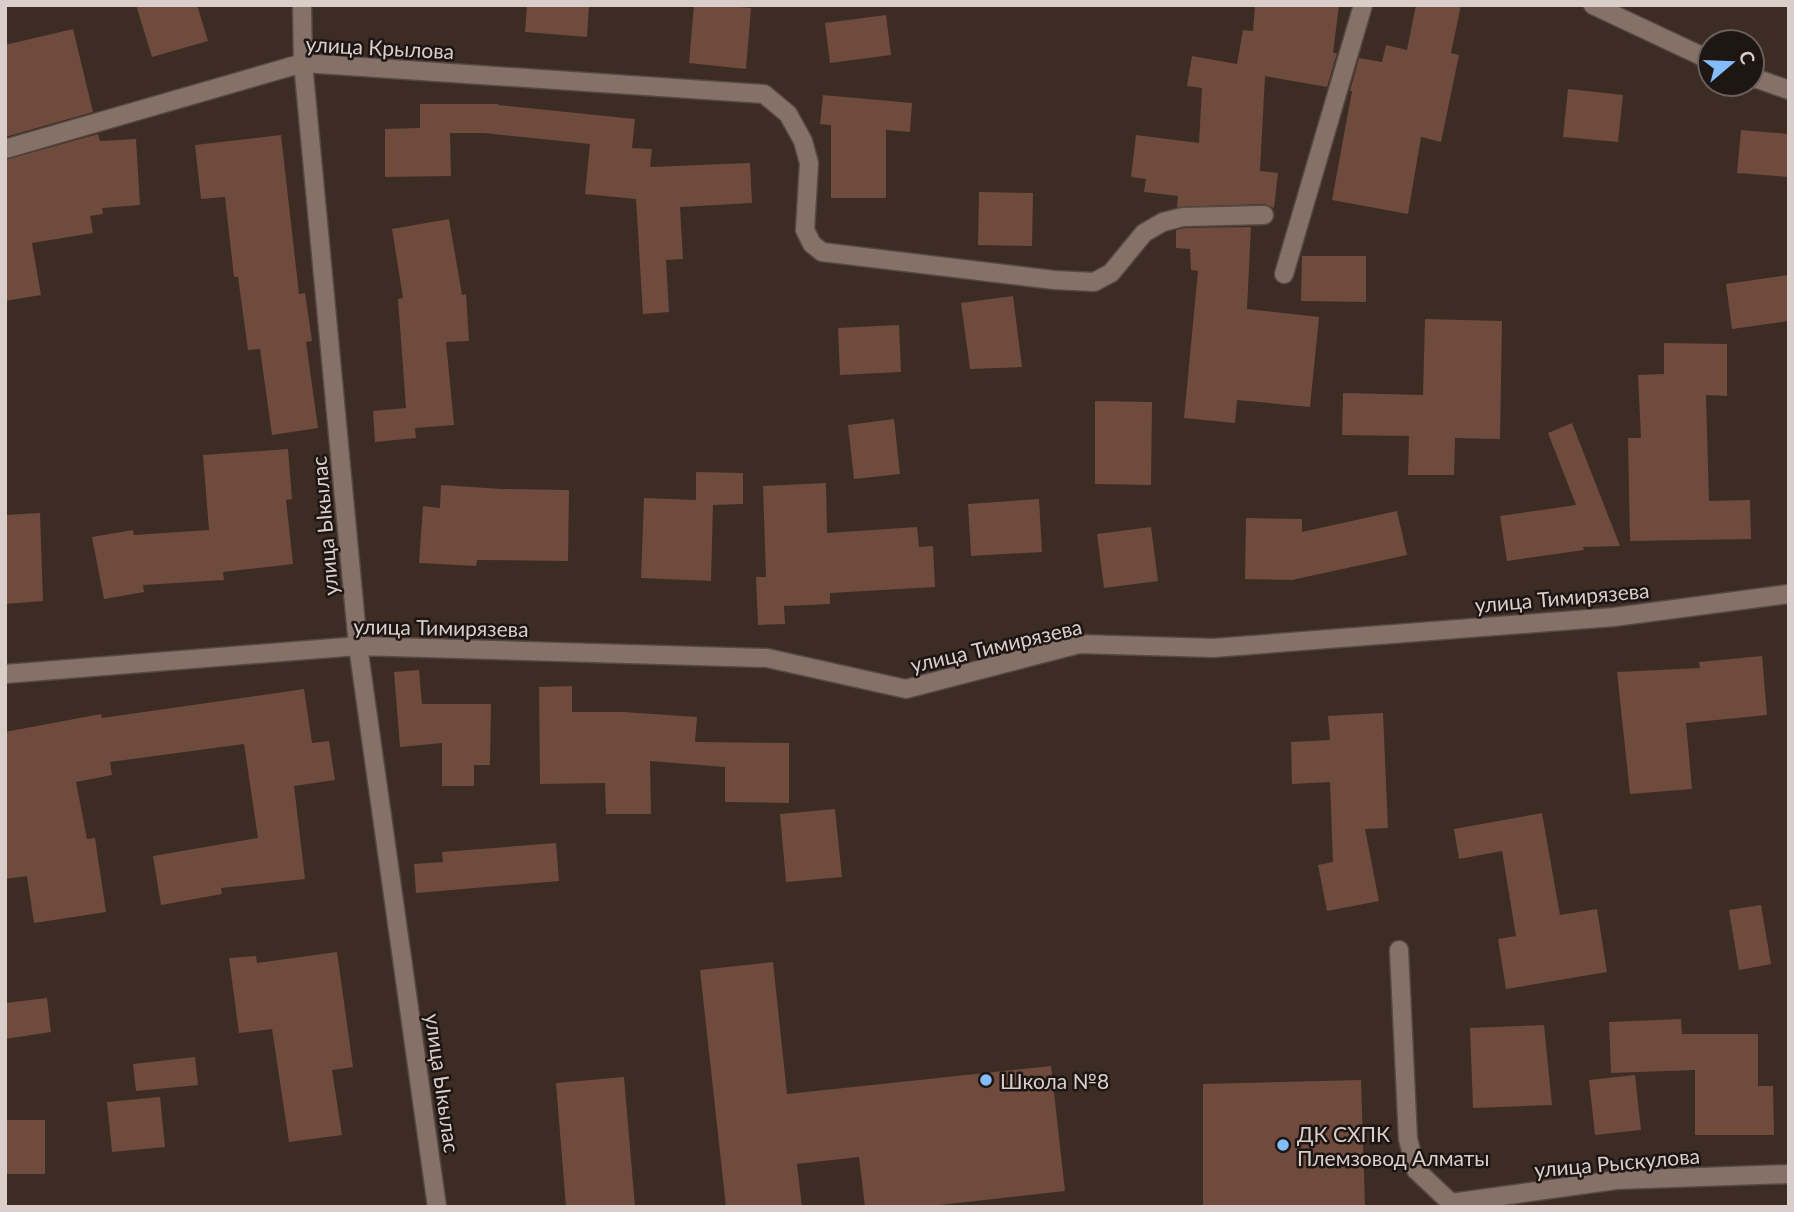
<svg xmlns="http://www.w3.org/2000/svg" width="1794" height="1212" viewBox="0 0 1794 1212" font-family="Lato,sans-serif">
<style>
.building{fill:#6e4b3d}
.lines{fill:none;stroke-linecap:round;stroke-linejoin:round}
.minor-casing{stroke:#564842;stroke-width:21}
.minor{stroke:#857168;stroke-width:18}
.poi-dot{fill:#84bcfb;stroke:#1e1613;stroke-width:2.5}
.labels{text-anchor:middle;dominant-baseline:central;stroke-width:5;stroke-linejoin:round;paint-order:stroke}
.street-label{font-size:21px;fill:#daceca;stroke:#1e1613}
.poi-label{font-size:21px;fill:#daceca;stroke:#1e1613;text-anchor:start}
</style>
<rect width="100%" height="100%" fill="#3d2c24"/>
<path class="building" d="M 136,5 L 197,5 L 208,41 L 152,57 Z
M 527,5 L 589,5 L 587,37 L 525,32 Z
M 694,5 L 719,5 L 751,8 L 746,69 L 689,63 Z
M 1255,5 L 1339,5 L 1333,53 L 1337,53 L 1327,87 L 1265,76 L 1260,171 L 1278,173 L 1274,208 L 1264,204 L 1177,207 L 1178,196 L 1144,192 L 1146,179 L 1131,177 L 1136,135 L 1199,143 L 1202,88 L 1187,86 L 1192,56 L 1237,64 L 1243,30 L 1253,31 Z
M 1416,5 L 1461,5 L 1451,53 L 1459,55 L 1441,142 L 1421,137 L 1408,214 L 1332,200 L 1352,91 L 1350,91 L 1359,58 L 1382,62 L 1386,45 L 1407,50 Z
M 886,15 L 891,55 L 830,63 L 825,23 Z
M 73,29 L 93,112 L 5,137 L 5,45 Z
M 1568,89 L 1623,95 L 1618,142 L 1563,137 Z
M 823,95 L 912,103 L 910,132 L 886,130 L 886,198 L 831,198 L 831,125 L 820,124 Z
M 420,104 L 498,104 L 498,105 L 635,119 L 632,148 L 652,149 L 650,167 L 750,163 L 752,203 L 680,207 L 683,259 L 666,260 L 669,312 L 643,314 L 636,199 L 585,194 L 590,144 L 484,133 L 450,133 L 451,176 L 385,177 L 385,129 L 420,128 Z
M 1741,130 L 1789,134 L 1789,177 L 1737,173 Z
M 98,134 L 100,141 L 136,139 L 140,205 L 102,208 L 103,214 L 90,216 L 93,233 L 32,243 L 41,295 L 5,301 L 5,160 Z
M 281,135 L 299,294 L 305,293 L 312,341 L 306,342 L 318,428 L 272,435 L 260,349 L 248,350 L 238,277 L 234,277 L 225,197 L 201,199 L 195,145 Z
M 979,192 L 1033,193 L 1032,246 L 978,245 Z
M 449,219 L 462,295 L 466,294 L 469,341 L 446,342 L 454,425 L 415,428 L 416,438 L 375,442 L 373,411 L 406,408 L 398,299 L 403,298 L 392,229 Z
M 1251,227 L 1247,309 L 1319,317 L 1310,407 L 1237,400 L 1235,423 L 1184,418 L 1198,271 L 1191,270 L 1190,249 L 1176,248 L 1176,230 L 1185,228 Z
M 1302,256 L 1366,256 L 1366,302 L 1301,301 Z
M 1789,275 L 1789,321 L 1732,329 L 1726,284 Z
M 1013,296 L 1022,367 L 970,369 L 961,303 Z
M 1425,319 L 1502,321 L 1500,439 L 1455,438 L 1454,475 L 1408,475 L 1409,436 L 1342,435 L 1343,393 L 1423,395 Z
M 899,325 L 901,372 L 840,375 L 838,328 Z
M 1664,343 L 1727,344 L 1727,396 L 1706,395 L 1709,501 L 1750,500 L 1751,539 L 1630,541 L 1628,438 L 1641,438 L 1638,375 L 1664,374 Z
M 1095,401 L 1152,402 L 1151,485 L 1095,484 Z
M 894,419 L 900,474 L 854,479 L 848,425 Z
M 1572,423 L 1620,546 L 1583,547 L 1584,550 L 1507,561 L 1500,516 L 1576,505 L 1548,433 Z
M 288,449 L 292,499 L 286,500 L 293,564 L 223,572 L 224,580 L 143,585 L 144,592 L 104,599 L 92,537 L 133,530 L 134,535 L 209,530 L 203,455 Z
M 696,472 L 743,473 L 743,504 L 713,505 L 711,581 L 641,578 L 644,498 L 696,500 Z
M 826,483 L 827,533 L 917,527 L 919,547 L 933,546 L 935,587 L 830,593 L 830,604 L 784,606 L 785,624 L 758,625 L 756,577 L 766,577 L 763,486 Z
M 441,485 L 502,489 L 569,490 L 568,561 L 477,560 L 476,566 L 419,563 L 423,506 L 440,508 Z
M 1039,499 L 1042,552 L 971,556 L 968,504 Z
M 1397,511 L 1407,555 L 1292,580 L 1245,579 L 1246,518 L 1302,519 L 1302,532 Z
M 40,513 L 43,601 L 5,604 L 5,515 Z
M 1151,527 L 1158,581 L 1104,588 L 1097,534 Z
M 1762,656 L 1767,715 L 1686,723 L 1692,789 L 1630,794 L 1617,672 L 1700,668 L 1699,662 Z
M 419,670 L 422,704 L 491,704 L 490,765 L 474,765 L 474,786 L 442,786 L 442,743 L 400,747 L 394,672 Z
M 572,686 L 572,712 L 624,712 L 697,717 L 695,742 L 789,743 L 789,803 L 725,802 L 725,767 L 650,761 L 651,814 L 606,814 L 605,783 L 540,784 L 539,687 Z
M 304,689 L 312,743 L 329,741 L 335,780 L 294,786 L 305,879 L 221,888 L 222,894 L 161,905 L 153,856 L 258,838 L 244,744 L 110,762 L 112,775 L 76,782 L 87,839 L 95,838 L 106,912 L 34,923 L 27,876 L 5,879 L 5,732 L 101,714 L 102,718 Z
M 1383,713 L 1388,828 L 1365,829 L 1379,901 L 1327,911 L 1318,865 L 1333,862 L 1330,782 L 1292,784 L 1291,742 L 1330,740 L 1328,716 Z
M 835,809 L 842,877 L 786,882 L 780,814 Z
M 1542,813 L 1560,915 L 1597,909 L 1607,972 L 1506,989 L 1498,939 L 1516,936 L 1502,851 L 1459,859 L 1454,829 Z
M 556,843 L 559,881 L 416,893 L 414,864 L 443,862 L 442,852 Z
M 1761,905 L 1771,964 L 1739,970 L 1729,910 Z
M 337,952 L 353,1067 L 332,1070 L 342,1135 L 289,1142 L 272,1029 L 239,1033 L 229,958 L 256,956 L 257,963 Z
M 773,962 L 787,1094 L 1051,1066 L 1065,1191 L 922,1207 L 865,1207 L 859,1157 L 797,1164 L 802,1207 L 726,1207 L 700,970 Z
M 47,998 L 51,1032 L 5,1039 L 5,1003 Z
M 1681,1019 L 1682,1034 L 1758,1034 L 1758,1086 L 1773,1086 L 1774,1135 L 1695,1135 L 1695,1070 L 1611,1073 L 1609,1022 Z
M 1544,1025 L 1552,1105 L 1473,1108 L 1470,1028 Z
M 195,1057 L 198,1085 L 136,1091 L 133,1064 Z
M 1635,1075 L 1641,1130 L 1595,1135 L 1589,1080 Z
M 624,1077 L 635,1207 L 566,1207 L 556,1083 Z
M 1361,1080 L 1365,1207 L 1203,1207 L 1203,1084 Z
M 160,1097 L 165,1147 L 112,1152 L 107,1102 Z
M 5,1120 L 45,1120 L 45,1174 L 5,1174 Z"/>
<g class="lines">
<defs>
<path id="minor" d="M 302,5 L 303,63 L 358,646 L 437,1207
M 1593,5 L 1710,60
M 1752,77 L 1789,90
M 5,149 L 303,63 L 764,94 L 788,114 L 803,141 L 809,163 L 805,230 L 812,244 L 822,252 L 1054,280 L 1094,282 L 1111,273 L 1144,233 L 1163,222 L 1183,217 L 1264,215
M 1284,274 L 1363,5
M 5,674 L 358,646 L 767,658 L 906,689 L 1079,644 L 1213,648 L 1614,617 L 1789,594
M 1399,950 L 1408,1139 L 1416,1170 L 1451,1203 L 1451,1207
M 1451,1203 L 1616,1180 L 1789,1174"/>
</defs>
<use href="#minor" class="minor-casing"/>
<use href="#minor" class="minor"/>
</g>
<g class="poi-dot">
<circle cx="986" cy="1080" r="7"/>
<circle cx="1283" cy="1145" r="7"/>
</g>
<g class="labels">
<g class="street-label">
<text transform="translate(380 47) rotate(3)">улица Крылова</text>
<text transform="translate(324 526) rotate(-95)">улица Ыкылас</text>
<text transform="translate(1562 597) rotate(-5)">улица Тимирязева</text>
<text transform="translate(441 627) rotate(1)">улица Тимирязева</text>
<text transform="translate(996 645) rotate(-13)">улица Тимирязева</text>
<text transform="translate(443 1083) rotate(82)">улица Ыкылас</text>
<text transform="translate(1617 1162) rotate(-5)">улица Рыскулова</text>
</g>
<g class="poi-label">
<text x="1000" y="1080">Школа №8</text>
<text x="1297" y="1133">ДК СХПК<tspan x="1297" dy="24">Племзовод Алматы</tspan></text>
</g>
</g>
<rect width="1794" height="1212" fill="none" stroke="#daceca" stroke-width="14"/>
<g transform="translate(1731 63) rotate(71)"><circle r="33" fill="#1e1613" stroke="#69605c" stroke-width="2"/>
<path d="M0-5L12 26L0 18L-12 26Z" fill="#84bcfb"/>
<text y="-10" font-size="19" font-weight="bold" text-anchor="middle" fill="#daceca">С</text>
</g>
</svg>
